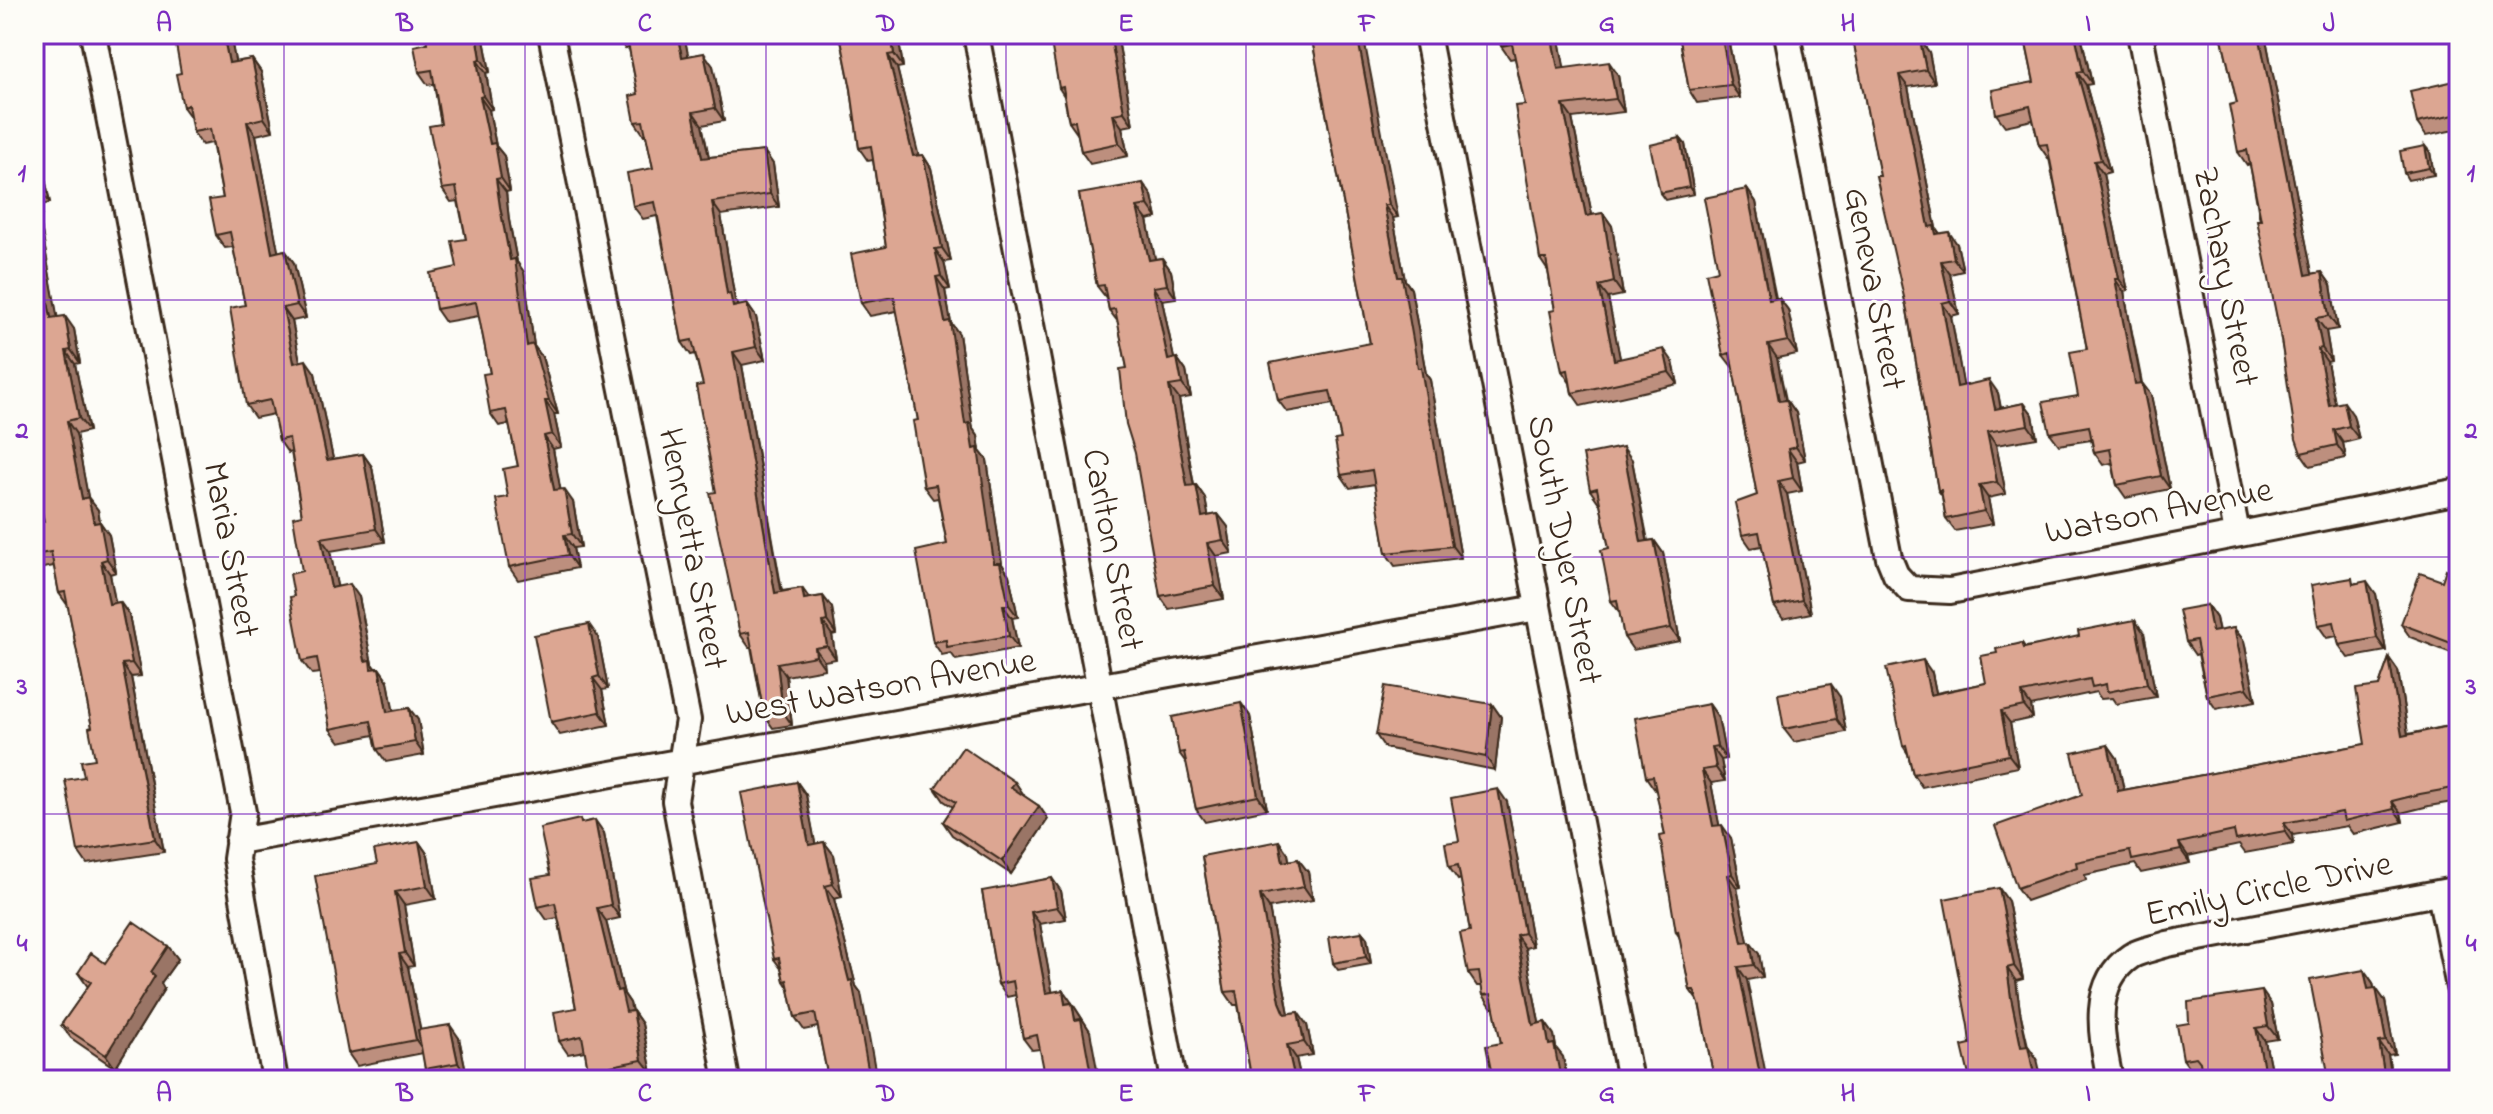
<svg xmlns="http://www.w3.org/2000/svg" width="2493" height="1114" viewBox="0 0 2493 1114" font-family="'Indie Flower',sans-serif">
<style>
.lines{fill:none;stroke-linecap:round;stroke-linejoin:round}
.street-casing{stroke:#3b2a1e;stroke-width:30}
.street{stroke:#fdfcf7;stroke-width:24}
.wall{fill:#bd8f7e;stroke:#3b2a1e;stroke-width:2}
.shaded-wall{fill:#9a7466;stroke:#3b2a1e;stroke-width:2}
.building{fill:#dca692;stroke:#3b2a1e;stroke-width:2}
.grid{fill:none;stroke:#7b2cbf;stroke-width:2;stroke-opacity:0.55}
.labels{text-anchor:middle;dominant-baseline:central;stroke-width:6;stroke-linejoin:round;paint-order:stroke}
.street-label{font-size:36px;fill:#3b2a1e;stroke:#fdfcf7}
.neatline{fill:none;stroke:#7b2cbf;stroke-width:3}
.grid-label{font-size:26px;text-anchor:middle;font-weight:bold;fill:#7b2cbf}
</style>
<rect width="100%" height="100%" fill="#fdfcf7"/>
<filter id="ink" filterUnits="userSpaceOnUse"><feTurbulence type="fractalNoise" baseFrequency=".0125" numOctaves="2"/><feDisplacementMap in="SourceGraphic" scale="16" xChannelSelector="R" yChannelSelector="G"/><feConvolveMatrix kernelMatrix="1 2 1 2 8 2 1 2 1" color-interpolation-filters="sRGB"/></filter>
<g filter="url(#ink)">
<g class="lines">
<defs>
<path id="street" d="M 93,34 L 243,812 L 236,859 L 275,1080
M 551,34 L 688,720 L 675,801 L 727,1080
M 976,34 L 1174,1080
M 1427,34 L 1630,1080
M 1787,34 L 1889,558 L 1896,575 L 1909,589 L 1950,591 L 2459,491
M 2140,34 L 2237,533
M 238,841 L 1537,608
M 2440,893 L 2459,987
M 2110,1080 C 2102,1039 2089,984 2131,956 C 2141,950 2156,948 2167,944 L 2459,889"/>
</defs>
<use href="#street" class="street-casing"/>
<use href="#street" class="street"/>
</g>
<path class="wall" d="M 230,34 L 235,62 L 252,59 L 261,72 L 273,131 L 256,135 L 278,252 L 285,250 L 294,263 L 306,318 L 292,321 L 300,362 L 315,373 L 333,459 L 363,454 L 372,467 L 385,542 L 330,551 L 337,586 L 359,597 L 372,664 L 375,668 L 379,668 L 388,681 L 393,710 L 409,708 L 418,720 L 424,755 L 386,762 L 377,749 L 374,735 L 340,742 L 330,729 L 320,673 L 312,674 L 302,661 L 294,596 L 302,571 L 302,515 L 291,452 L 288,453 L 279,440 L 274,414 L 255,418 L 246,405 L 245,305 L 233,247 L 225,248 L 216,235 L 223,198 L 212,143 L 202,145 L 193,132 L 191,118 L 183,107 L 181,73 Z
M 426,34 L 483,34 L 490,72 L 486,73 L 492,109 L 489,110 L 496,146 L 504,156 L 510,191 L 506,192 L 509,220 L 517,262 L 524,272 L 534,346 L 542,357 L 558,414 L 554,414 L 561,447 L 553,449 L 560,489 L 573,502 L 581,547 L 573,548 L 577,568 L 518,580 L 509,567 L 508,497 L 518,466 L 509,424 L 499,426 L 490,413 L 490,373 L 479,316 L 445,322 L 436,309 L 457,267 L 466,239 L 458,201 L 451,202 L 442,189 L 441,124 L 434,84 L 428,85 L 419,72 L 427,43 Z
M 616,34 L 684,34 L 688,56 L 713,66 L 724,121 L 702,125 L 709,157 L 764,151 L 773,164 L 779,207 L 721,215 L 735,300 L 739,306 L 747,304 L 756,317 L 765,360 L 742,365 L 782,591 L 802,588 L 809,598 L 823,596 L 832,608 L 836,634 L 832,635 L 836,659 L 824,661 L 825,669 L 786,676 L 792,725 L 773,728 L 764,715 L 751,647 L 749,647 L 740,634 L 716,492 L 703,385 L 695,354 L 691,355 L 682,342 L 657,216 L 643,219 L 633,206 L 653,168 L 646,135 L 644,135 L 635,122 L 638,94 L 629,48 L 625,49 Z
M 840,34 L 904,34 L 905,40 L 899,42 L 903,67 L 897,68 L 918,156 L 923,155 L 931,168 L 951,261 L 944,262 L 950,289 L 945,290 L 951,323 L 959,334 L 973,429 L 978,436 L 980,451 L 987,460 L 1002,564 L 1009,575 L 1018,617 L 1012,618 L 1018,648 L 956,660 L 951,653 L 942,655 L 933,642 L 947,544 L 938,498 L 933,499 L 924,487 L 918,420 L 897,311 L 870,316 L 861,303 L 886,247 L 873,160 L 868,161 L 859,148 L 851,89 Z
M 1117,34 L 1133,125 L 1122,127 L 1128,156 L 1090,164 L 1081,151 L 1078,135 L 1069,122 L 1064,96 L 1059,88 L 1059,35 Z
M 1311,34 L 1398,217 L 1393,218 L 1405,280 L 1411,289 L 1426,374 L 1430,380 L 1461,558 L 1395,566 L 1386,553 L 1375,484 L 1350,488 L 1341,475 L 1341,439 L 1333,404 L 1287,412 L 1278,400 L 1370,343 Z
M 1498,34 L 1558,34 L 1564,68 L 1618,75 L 1624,112 L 1572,118 L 1592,215 L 1603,213 L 1612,226 L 1623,295 L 1608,298 L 1620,359 L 1673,362 L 1678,384 L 1581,406 L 1572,393 L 1570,383 L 1562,371 L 1555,310 L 1548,271 L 1540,259 L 1525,105 L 1515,58 L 1510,59 L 1501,46 Z
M 1679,34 L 1727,34 L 1740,98 L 1697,103 L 1689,90 Z
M 1852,34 L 1901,34 L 1903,43 L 1920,40 L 1929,52 L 1935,83 L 1908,87 L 1936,228 L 1940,234 L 1957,244 L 1963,271 L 1950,274 L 1959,314 L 1951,316 L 1963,385 L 1998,393 L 2001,408 L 2024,403 L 2033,415 L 2037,438 L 1996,445 L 2006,494 L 1988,498 L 1993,524 L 1955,531 L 1946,519 L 1942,496 L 1938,490 L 1907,310 Z
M 2024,34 L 2081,35 L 2092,84 L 2086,85 L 2110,172 L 2103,174 L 2128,291 L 2124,292 L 2142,383 L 2151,395 L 2170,489 L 2126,498 L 2117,485 L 2112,463 L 2103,465 L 2094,452 L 2091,440 L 2059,445 L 2050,433 L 2078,396 L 2087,349 L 2049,158 L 2048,158 L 2039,145 L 2033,120 L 2005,126 L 1996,114 L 2034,82 Z
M 2221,34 L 2265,34 L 2312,274 L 2322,272 L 2331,285 L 2338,329 L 2326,331 L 2331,361 L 2327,362 L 2335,404 L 2353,415 L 2359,439 L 2343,443 L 2346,458 L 2310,466 L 2301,453 L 2250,164 L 2247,165 L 2238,152 L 2237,103 Z
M 2459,80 L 2459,129 L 2426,136 L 2417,123 Z
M 34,125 L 50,203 L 40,205 L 42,215 L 39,215 L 57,317 L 74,329 L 80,363 L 75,364 L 89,431 L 76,434 L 88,498 L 98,510 L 100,522 L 109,535 L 116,572 L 110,574 L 115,603 L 120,602 L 129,615 L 141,676 L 131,677 L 164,852 L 87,864 L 78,851 L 84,777 L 95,759 L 92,727 L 68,606 L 59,593 L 54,566 L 38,569 L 34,564 L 34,523 L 44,521 L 37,491 L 34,491 Z
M 1680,138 L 1685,144 L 1694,194 L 1665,200 L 1660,193 Z
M 2430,152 L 2434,175 L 2408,180 L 2404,173 Z
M 1747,189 L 1756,202 L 1776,298 L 1779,298 L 1788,310 L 1797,354 L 1777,358 L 1786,400 L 1787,400 L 1796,413 L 1805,460 L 1797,462 L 1802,491 L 1787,494 L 1811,613 L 1783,619 L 1774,606 L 1762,546 L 1751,548 L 1742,535 L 1757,495 L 1733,368 L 1723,355 L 1718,270 Z
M 1079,194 L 1152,196 L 1157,218 L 1147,220 L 1155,259 L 1162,258 L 1171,271 L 1176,298 L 1162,300 L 1174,359 L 1177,358 L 1186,371 L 1191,397 L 1179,399 L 1194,485 L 1196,485 L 1205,498 L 1208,516 L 1218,514 L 1228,527 L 1232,553 L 1216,556 L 1224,599 L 1169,609 L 1160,596 L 1127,368 L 1118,322 L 1109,310 L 1107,299 L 1097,286 Z
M 1632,460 L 1648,541 L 1654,540 L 1663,553 L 1680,641 L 1633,650 L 1624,637 L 1620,613 L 1611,601 L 1609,548 L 1600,503 L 1599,503 L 1590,490 Z
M 2459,575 L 2459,656 L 2410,637 L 2401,624 L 2442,581 Z
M 2356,583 L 2376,594 L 2386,651 L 2348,658 L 2339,645 L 2337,636 L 2327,638 L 2318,625 Z
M 2207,605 L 2216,618 L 2219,631 L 2234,628 L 2244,641 L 2256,701 L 2216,709 L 2207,696 L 2198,654 L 2195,655 L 2186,642 Z
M 2144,633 L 2156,697 L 2116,704 L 2112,698 L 2101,699 L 2096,692 L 2031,706 L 2033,718 L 2010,723 L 2018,767 L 1922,787 L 1913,774 L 1908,754 L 1903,746 L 1932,673 L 1936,693 L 1986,683 L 1997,653 L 2022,643 L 2025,647 Z
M 598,637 L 608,689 L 602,690 L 609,725 L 560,735 L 551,722 Z
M 2389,658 L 2398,671 L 2408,734 L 2459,724 L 2459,801 L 2429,806 L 2401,813 L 2403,822 L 2353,834 L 2347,826 L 2293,835 L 2294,844 L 2245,853 L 2239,845 L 2188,856 L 2190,863 L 2141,873 L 2135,864 L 2085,875 L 2086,880 L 2026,901 L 2017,888 L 2082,795 L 2108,745 L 2117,758 L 2124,790 L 2365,744 L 2379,686 Z
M 1840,697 L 1846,732 L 1794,742 L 1784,729 Z
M 1241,703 L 1250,716 L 1267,809 L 1205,822 L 1196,809 L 1187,764 L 1179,753 Z
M 1492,704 L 1501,717 L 1495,770 L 1385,748 L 1376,735 Z
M 1709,704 L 1718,717 L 1726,759 L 1721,760 L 1725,781 L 1711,783 L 1719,825 L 1731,838 L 1741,887 L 1737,888 L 1748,942 L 1759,954 L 1763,977 L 1747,980 L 1714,1078 L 1699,1003 L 1690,990 L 1680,938 L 1676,932 L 1665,835 L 1656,789 L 1655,790 L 1646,777 Z
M 797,782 L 806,795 L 815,844 L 824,842 L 834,855 L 842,897 L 834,899 L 856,986 L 861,993 L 828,1078 L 818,1027 L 804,1030 L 795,1017 L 789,989 L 784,981 L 782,970 L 774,959 Z
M 1015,782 L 1024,796 L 1039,806 L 1048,819 L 1011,874 L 952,835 L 943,822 L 953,807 L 944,801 L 935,788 Z
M 1507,802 L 1533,946 L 1525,948 L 1539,1023 L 1545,1022 L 1554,1035 L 1556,1048 L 1563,1057 L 1567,1080 L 1493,1080 L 1501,1043 L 1494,1008 L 1492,1008 L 1483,995 L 1482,986 L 1477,986 L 1468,973 L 1470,931 L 1461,879 L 1458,880 L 1449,867 L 1459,841 Z
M 583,823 L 604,833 L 620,918 L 606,921 L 624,994 L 630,1003 L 632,1011 L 633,1011 L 642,1024 L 652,1073 L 621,1079 L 621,1080 L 590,1080 L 585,1051 L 568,1054 L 559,1041 L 576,1008 L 558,918 L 547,920 L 538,907 L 550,875 Z
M 419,842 L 428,855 L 436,899 L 404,905 L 414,966 L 408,967 L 420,1030 L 459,1038 L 467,1076 L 443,1080 L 433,1080 L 425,1069 L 423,1053 L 357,1066 L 348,1053 L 377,864 Z
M 1288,854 L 1289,861 L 1298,859 L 1308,872 L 1313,900 L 1269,908 L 1289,1014 L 1307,1025 L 1313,1055 L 1296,1058 L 1301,1080 L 1241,1080 L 1251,1076 L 1238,1005 L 1234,1005 L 1225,992 L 1202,856 Z
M 982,891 L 1061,891 L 1066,919 L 1040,924 L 1052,992 L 1072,1003 L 1090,1031 L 1040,1049 L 1032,1050 L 1023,1038 L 1016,995 L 1007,997 L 998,984 Z
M 2008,901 L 2023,979 L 2016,981 L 2020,1011 L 2028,1046 L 2037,1059 L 1970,1044 Z
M 1362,932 L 1367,938 L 1371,964 L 1338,970 L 1333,963 Z
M 168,946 L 178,959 L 161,983 L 164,989 L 115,1068 L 71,1038 L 61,1025 L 88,987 L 78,973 L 105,963 Z
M 2364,970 L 2373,983 L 2374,988 L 2385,1001 L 2395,1054 L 2388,1055 L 2392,1080 L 2332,1080 L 2328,1073 Z
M 2271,1004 L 2278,1039 L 2265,1041 L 2273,1080 L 2203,1080 L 2201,1071 L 2192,1072 L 2183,1059 L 2189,1023 Z"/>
<path class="shaded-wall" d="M 223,34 L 230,34 L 238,76 L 229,63 Z
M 477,34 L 483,34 L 490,72 L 481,59 Z
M 677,34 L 684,34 L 691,70 L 682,57 Z
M 891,34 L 894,34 L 899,42 L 903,67 L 894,54 Z
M 1110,34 L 1117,34 L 1133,125 L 1124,112 Z
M 1357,34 L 1363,34 L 1398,217 L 1389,205 Z
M 1551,34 L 1558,34 L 1567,82 L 1558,69 Z
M 1721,34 L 1727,34 L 1740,98 L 1731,85 Z
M 1895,34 L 1901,34 L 1906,57 L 1897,44 Z
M 2075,34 L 2081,35 L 2092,84 L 2083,71 Z
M 2259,34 L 2265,34 L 2315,288 L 2306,275 Z
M 1920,40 L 1929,52 L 1935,83 L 1926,70 Z
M 704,53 L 713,66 L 724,121 L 715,108 Z
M 888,55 L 897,68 L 922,169 L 913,156 Z
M 252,59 L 261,72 L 273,131 L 264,118 Z
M 477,60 L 486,73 L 492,109 L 483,96 Z
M 1609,62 L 1618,75 L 1624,112 L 1616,99 Z
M 2077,72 L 2086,85 L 2110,172 L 2101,160 Z
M 1899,75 L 1908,87 L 1936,228 L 1943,238 L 1945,247 L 1929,227 Z
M 480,97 L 489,110 L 496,146 L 504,156 L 510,191 L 501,178 L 490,144 Z
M 1563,105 L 1572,118 L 1595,229 L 1586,216 Z
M 693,112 L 702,125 L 712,171 L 702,158 Z
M 1113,114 L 1122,127 L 1128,156 L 1119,143 Z
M 247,122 L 256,135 L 281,266 L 272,253 Z
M 34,125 L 50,203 L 40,190 L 34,158 Z
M 1680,138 L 1685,144 L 1694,194 L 1689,187 Z
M 2425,146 L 2430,152 L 2434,175 L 2429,168 Z
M 764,151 L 773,164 L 779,207 L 770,194 Z
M 923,155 L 931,168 L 951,261 L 942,248 Z
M 2094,161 L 2103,174 L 2128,291 L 2119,279 Z
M 496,179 L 506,192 L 509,220 L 517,262 L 524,272 L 534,346 L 542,357 L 558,414 L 549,401 L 527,346 L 500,207 Z
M 1143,183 L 1152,196 L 1157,218 L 1148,205 Z
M 1747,189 L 1756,202 L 1778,313 L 1769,300 Z
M 34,197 L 40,205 L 42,215 L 34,203 Z
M 712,202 L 721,215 L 735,300 L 739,306 L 733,307 L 727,294 Z
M 1384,205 L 1393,218 L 1405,280 L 1411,289 L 1426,374 L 1430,380 L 1461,558 L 1452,546 L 1418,368 L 1398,277 Z
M 1137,207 L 1147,220 L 1158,273 L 1149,260 Z
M 34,209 L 39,215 L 60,331 L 51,318 L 34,231 Z
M 1603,213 L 1612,226 L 1623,295 L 1614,282 Z
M 1949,232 L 1957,244 L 1963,271 L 1954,259 Z
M 935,249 L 944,262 L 950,289 L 941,276 Z
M 285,250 L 294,263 L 306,318 L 297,305 Z
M 1162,258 L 1171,271 L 1176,298 L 1167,285 Z
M 1941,261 L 1950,274 L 1959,314 L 1950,301 Z
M 2322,272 L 2331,285 L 2338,329 L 2329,316 Z
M 936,277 L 945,290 L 951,323 L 959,334 L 973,429 L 978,436 L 980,451 L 987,460 L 1002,564 L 1009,575 L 1018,617 L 1009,605 L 994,563 L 973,449 L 965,424 Z
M 2115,279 L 2124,292 L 2144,397 L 2135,384 Z
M 1599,286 L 1608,298 L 1623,373 L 1614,360 Z
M 1153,287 L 1162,300 L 1177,373 L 1168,360 Z
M 1779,298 L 1788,310 L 1797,354 L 1788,341 Z
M 1942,303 L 1951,316 L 1966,400 L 1957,387 Z
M 747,304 L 756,317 L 765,360 L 756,347 Z
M 283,308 L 292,321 L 303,376 L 294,363 Z
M 65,316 L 74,329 L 80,363 L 71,350 Z
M 2316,318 L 2326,331 L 2331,361 L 2322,348 Z
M 1768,345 L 1777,358 L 1788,414 L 1779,401 Z
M 1664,349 L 1673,362 L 1678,384 L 1669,372 Z
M 2318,349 L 2327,362 L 2338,418 L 2329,405 Z
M 66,351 L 75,364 L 89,431 L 79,418 Z
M 733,352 L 742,365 L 784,606 L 775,593 Z
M 1177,358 L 1186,371 L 1191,397 L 1182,384 Z
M 306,360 L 315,373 L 336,473 L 327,460 Z
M 1989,380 L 1998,393 L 2003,422 L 1995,409 Z
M 2142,383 L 2151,395 L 2170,489 L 2161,476 Z
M 1169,386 L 1179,399 L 1196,499 L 1187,486 Z
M 1787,400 L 1796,413 L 1805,460 L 1796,447 Z
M 545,401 L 554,414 L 561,447 L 552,434 Z
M 2344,402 L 2353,415 L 2359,439 L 2349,426 Z
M 2024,403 L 2033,415 L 2037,438 L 2028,425 Z
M 67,421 L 76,434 L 91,512 L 82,499 Z
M 2334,430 L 2343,443 L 2346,458 L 2337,445 Z
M 1987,432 L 1996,445 L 2006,494 L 1997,482 Z
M 544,436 L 553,449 L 563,503 L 554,490 Z
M 1623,447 L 1632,460 L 1650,555 L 1641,542 Z
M 1788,449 L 1797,462 L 1802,491 L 1793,478 Z
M 363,454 L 372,467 L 385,542 L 376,529 Z
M 1778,481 L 1787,494 L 1811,613 L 1802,600 Z
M 1196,485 L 1205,498 L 1211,530 L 1202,517 Z
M 1979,485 L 1988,498 L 1993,524 L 1984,511 Z
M 564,489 L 573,502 L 581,547 L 572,534 Z
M 88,497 L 98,510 L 100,522 L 109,535 L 116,572 L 107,559 L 94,523 Z
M 1218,514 L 1228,527 L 1232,553 L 1223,540 Z
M 564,535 L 573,548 L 577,568 L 568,555 Z
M 321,538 L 330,551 L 340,600 L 331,588 Z
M 1654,540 L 1663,553 L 1680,641 L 1671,628 Z
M 1207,543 L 1216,556 L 1224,599 L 1215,586 Z
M 101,561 L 110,574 L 118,617 L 109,604 Z
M 2367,581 L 2376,594 L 2386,651 L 2377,638 Z
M 350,584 L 359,597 L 372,664 L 379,673 L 380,682 L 365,661 Z
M 802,588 L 811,601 L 804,599 Z
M 823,596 L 832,608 L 836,634 L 827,621 Z
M 120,602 L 129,615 L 141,676 L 132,663 Z
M 1003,605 L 1012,618 L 1018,648 L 1009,636 Z
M 2207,605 L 2216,618 L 2221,645 L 2212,632 Z
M 2135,620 L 2144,633 L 2156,697 L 2147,684 Z
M 823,622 L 832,635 L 836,659 L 827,646 Z
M 589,624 L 598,637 L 608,689 L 599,676 Z
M 2234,628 L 2244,641 L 2256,701 L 2247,688 Z
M 815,648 L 824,661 L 825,669 L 816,656 Z
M 2389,658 L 2398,671 L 2410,748 L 2402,736 Z
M 1923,660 L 1932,673 L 1939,707 L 1930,695 Z
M 777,663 L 786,676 L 792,725 L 783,712 Z
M 122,664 L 131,677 L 164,852 L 155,839 Z
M 379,668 L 388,681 L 396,725 L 387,712 Z
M 593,678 L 602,690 L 609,725 L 600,712 Z
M 1831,684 L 1840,697 L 1846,732 L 1837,719 Z
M 2022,693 L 2031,706 L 2033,718 L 2024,706 Z
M 1241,703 L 1250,716 L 1267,809 L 1258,796 Z
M 1492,704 L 1501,717 L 1495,770 L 1486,757 Z
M 1709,704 L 1718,717 L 1726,759 L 1717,746 Z
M 409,708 L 418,720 L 424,755 L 415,742 Z
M 2001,711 L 2010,723 L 2018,767 L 2009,755 Z
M 2108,745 L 2117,758 L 2127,804 L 2118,791 Z
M 1712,747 L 1721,760 L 1725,781 L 1716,768 Z
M 1702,770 L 1711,783 L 1722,839 L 1713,826 Z
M 797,782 L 806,795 L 818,858 L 809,845 Z
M 1015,782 L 1024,795 L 1020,800 L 1011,787 Z
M 1498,789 L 1507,802 L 1533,946 L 1524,933 Z
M 2392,801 L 2401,813 L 2403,822 L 2394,809 Z
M 1039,806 L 1048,819 L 1011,874 L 1002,861 Z
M 595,820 L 604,833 L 620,918 L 611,905 Z
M 2284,823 L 2293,835 L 2294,844 L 2285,831 Z
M 1722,825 L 1731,838 L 1741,887 L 1732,874 Z
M 1279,841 L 1288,854 L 1292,875 L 1283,862 Z
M 419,842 L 428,855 L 436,899 L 427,886 Z
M 824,842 L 834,855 L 842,897 L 833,884 Z
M 2179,843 L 2188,856 L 2190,863 L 2181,850 Z
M 1298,859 L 1308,872 L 1313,900 L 1304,887 Z
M 1728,875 L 1737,888 L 1751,956 L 1742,943 Z
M 1052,878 L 1061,891 L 1066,919 L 1057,907 Z
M 825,886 L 834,899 L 856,986 L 861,993 L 877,1080 L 870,1080 L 849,981 Z
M 1999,888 L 2008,901 L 2023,979 L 2014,966 Z
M 395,892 L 404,905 L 414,966 L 405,953 Z
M 1260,895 L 1269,908 L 1289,1014 L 1285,1014 L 1280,1002 Z
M 597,908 L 606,921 L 624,994 L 630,1003 L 635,1025 L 626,1012 L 617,991 Z
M 1031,912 L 1040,924 L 1055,1006 L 1046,993 Z
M 1362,932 L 1367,938 L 1371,964 L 1366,957 Z
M 1516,935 L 1525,948 L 1542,1038 L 1533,1025 Z
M 1750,942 L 1759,954 L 1763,977 L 1754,965 Z
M 168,946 L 178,959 L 161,983 L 164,989 L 115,1068 L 106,1055 L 151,972 Z
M 399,954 L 408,967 L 425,1053 L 416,1040 Z
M 1738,967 L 1747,980 L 1767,1080 L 1761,1080 Z
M 2007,968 L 2016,981 L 2020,1011 L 2030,1060 L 2021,1047 L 2011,998 Z
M 2364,970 L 2373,983 L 2377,1002 L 2368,989 Z
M 2376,988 L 2385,1001 L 2395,1054 L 2386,1041 Z
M 1063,990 L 1072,1003 L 1065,1004 Z
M 2262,991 L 2271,1004 L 2278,1039 L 2268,1026 Z
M 1072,1003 L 1090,1031 L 1099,1080 L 1092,1080 L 1075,1020 Z
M 633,1011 L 642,1024 L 652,1073 L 642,1060 Z
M 1298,1012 L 1307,1025 L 1313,1055 L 1304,1042 Z
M 1545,1022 L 1554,1035 L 1556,1048 L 1563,1057 L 1567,1080 L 1561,1080 L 1549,1045 Z
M 450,1025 L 459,1038 L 467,1076 L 458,1063 Z
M 2256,1028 L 2265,1041 L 2273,1080 L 2266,1080 Z
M 2379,1042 L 2388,1055 L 2392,1080 L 2385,1080 Z
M 1287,1045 L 1296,1058 L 1301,1080 L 1295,1080 Z
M 2028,1046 L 2037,1059 L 2042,1080 L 2035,1080 Z
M 611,1066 L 621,1079 L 621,1080 L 614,1080 Z"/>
<path class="building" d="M 174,34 L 223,34 L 229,63 L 252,59 L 264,118 L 247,122 L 272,253 L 285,250 L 297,305 L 283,308 L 294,363 L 306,360 L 327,460 L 363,454 L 376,529 L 321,538 L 331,588 L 350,584 L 365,661 L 370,660 L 371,669 L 379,668 L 387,712 L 409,708 L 415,742 L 377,749 L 371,721 L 330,729 L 317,658 L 302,661 L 290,597 L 294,596 L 290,574 L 302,571 L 293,517 L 302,515 L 289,438 L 279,440 L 270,400 L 246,405 L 230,308 L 245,305 L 230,232 L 216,235 L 209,200 L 223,198 L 210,129 L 193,132 L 188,105 L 183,107 L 176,74 L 181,73 Z
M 426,34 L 477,34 L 481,59 L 477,60 L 483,96 L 480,97 L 490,144 L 495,143 L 501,178 L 496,179 L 500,207 L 510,260 L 515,259 L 527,346 L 533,344 L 549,401 L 545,401 L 552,434 L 544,436 L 554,490 L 564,489 L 572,534 L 564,535 L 568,555 L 509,567 L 496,499 L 508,497 L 503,469 L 518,466 L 506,410 L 490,413 L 483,374 L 490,373 L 476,302 L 436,309 L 430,273 L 457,267 L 452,241 L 466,239 L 456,187 L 442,189 L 429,126 L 441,124 L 432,70 L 419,72 L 414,46 L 427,43 Z
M 616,34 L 677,34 L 682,57 L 704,53 L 715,108 L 693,112 L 702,158 L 764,151 L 770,194 L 712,202 L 727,294 L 730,293 L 733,307 L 747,304 L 756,347 L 733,352 L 775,593 L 802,588 L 804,599 L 823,596 L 827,621 L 823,622 L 827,646 L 815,648 L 816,656 L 777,663 L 783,712 L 764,715 L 749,632 L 740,634 L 710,493 L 716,492 L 696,386 L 703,385 L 692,340 L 682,342 L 655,202 L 633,206 L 627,173 L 653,168 L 643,121 L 635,122 L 630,96 L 638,94 L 629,48 L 624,34 L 616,36 Z
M 840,34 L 891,34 L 894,54 L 888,55 L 913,156 L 923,155 L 942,248 L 935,249 L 941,276 L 936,277 L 945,322 L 950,321 L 965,424 L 969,423 L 973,449 L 978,448 L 994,563 L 1000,563 L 1009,605 L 1003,605 L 1009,636 L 947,647 L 946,640 L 933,642 L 916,551 L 947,544 L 936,485 L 924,487 L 913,421 L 918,420 L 894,297 L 861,303 L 851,254 L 886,247 L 871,146 L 859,148 L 851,89 Z
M 1059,34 L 1110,34 L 1124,112 L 1113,114 L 1119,143 L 1081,151 L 1075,121 L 1069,122 L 1063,87 L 1059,88 L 1050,37 L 1059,35 Z
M 1311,34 L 1357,34 L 1389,205 L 1384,205 L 1398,277 L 1402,277 L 1418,368 L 1421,368 L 1452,546 L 1386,553 L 1372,470 L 1341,475 L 1335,440 L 1341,439 L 1330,391 L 1278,400 L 1270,363 L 1370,343 Z
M 1498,34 L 1551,34 L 1558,69 L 1609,62 L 1616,99 L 1563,105 L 1586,216 L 1603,213 L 1614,282 L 1599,286 L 1614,360 L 1664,349 L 1669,372 L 1572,393 L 1568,370 L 1562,371 L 1550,311 L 1555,310 L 1546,259 L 1540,259 L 1515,106 L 1525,105 L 1512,44 L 1501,46 Z
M 1679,34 L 1721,34 L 1731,85 L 1689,90 Z
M 1852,34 L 1895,34 L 1897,44 L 1920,40 L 1926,70 L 1899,75 L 1929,227 L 1934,226 L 1936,234 L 1949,232 L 1954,259 L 1941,261 L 1950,301 L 1942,303 L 1957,387 L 1989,380 L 1995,409 L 2024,403 L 2028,425 L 1987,432 L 1997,482 L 1979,485 L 1984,511 L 1946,519 L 1941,490 L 1938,490 L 1907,310 L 1876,176 L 1880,176 Z
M 2024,34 L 2075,34 L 2083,71 L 2077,72 L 2101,160 L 2094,161 L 2119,279 L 2115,279 L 2135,384 L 2142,383 L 2161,476 L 2117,485 L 2110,449 L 2094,452 L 2089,426 L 2050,433 L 2043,402 L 2078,396 L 2070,352 L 2087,349 L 2047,144 L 2039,145 L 2030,106 L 1996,114 L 1992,90 L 2034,82 Z
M 2221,34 L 2259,34 L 2306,275 L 2322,272 L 2329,316 L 2316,318 L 2322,348 L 2318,349 L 2329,405 L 2344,402 L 2349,426 L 2334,430 L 2337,445 L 2301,453 L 2296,439 L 2280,333 L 2257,220 L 2261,220 L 2247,150 L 2238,152 L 2229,105 L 2237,103 Z
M 2456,34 L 2459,34 L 2459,50 Z
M 2459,80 L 2459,114 L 2417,123 L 2410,91 Z
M 1680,138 L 1689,187 L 1660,193 L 1650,145 Z
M 2425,146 L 2429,168 L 2404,173 L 2400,151 Z
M 34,158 L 40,190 L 34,192 Z
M 1143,183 L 1148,205 L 1137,207 L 1149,260 L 1162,258 L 1167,285 L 1153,287 L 1168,360 L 1177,358 L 1182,384 L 1169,386 L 1187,486 L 1196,485 L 1202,517 L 1218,514 L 1223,540 L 1207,543 L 1215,586 L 1160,596 L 1135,453 L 1126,424 L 1120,369 L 1127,368 L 1115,309 L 1109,310 L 1104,285 L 1097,286 L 1079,194 Z
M 1747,189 L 1769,300 L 1779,298 L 1788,341 L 1768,345 L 1779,401 L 1787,400 L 1796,447 L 1788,449 L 1793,478 L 1778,481 L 1802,600 L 1774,606 L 1759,532 L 1742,535 L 1735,503 L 1757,495 L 1730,353 L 1723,355 L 1706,273 L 1718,270 L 1704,198 Z
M 34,231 L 51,318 L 65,316 L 71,350 L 66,351 L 79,418 L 67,421 L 82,499 L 88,497 L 94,523 L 100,522 L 107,559 L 101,561 L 109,604 L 120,602 L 132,663 L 122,664 L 155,839 L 78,851 L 65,780 L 84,777 L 81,761 L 95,759 L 89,728 L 92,727 L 65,592 L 59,593 L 51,552 L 34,555 L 34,523 L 44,521 L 34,477 Z
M 1623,447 L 1641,542 L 1654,540 L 1671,628 L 1624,637 L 1617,600 L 1611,601 L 1601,550 L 1609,548 L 1597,488 L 1590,490 L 1583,455 Z
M 2446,569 L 2459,575 L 2459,646 L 2401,624 L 2420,573 L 2442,581 Z
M 2352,578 L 2353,584 L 2367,581 L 2377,638 L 2339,645 L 2334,622 L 2318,625 L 2311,585 Z
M 2207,605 L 2212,632 L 2234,628 L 2247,688 L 2207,696 L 2196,640 L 2186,642 L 2179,610 Z
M 2135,620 L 2147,684 L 2107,692 L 2106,684 L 2092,687 L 2090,679 L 2022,693 L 2024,706 L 2001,711 L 2009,755 L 1913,774 L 1906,745 L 1903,746 L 1886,668 L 1923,660 L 1930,695 L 1986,683 L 1981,656 L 1997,653 L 1996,649 L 2022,643 L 2024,648 L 2079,636 L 2078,631 Z
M 589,624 L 599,676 L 593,678 L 600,712 L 551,722 L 534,635 Z
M 2389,658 L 2402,736 L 2459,724 L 2459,787 L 2420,794 L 2392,801 L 2394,809 L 2344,821 L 2342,812 L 2284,823 L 2285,831 L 2236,840 L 2234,831 L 2179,843 L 2181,850 L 2132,860 L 2130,851 L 2076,862 L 2077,867 L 2017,888 L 1995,826 L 2082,795 L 2072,753 L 2108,745 L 2118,791 L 2365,744 L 2356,689 L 2379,686 Z
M 1831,684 L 1837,719 L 1784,729 L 1778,694 Z
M 1385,686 L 1492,704 L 1486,757 L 1376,735 Z
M 1241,703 L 1258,796 L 1196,809 L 1184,752 L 1179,753 L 1172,717 Z
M 1709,704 L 1717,746 L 1712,747 L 1716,768 L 1702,770 L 1713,826 L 1722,825 L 1732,874 L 1728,875 L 1742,943 L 1750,942 L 1754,965 L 1738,967 L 1761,1080 L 1705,1080 L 1714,1078 L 1700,1007 L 1694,990 L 1690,990 L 1678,931 L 1676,932 L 1660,836 L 1665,835 L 1653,776 L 1646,777 L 1635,718 Z
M 963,747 L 1015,782 L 1011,787 L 1039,806 L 1002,861 L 943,822 L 956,802 L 935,788 Z
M 797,782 L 809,845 L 824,842 L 833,884 L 825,886 L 849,981 L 852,980 L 870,1080 L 817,1080 L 828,1078 L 815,1013 L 795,1017 L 787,980 L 784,981 L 779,958 L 774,959 L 741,793 Z
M 1498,789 L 1524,933 L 1516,935 L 1533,1025 L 1545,1022 L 1549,1045 L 1554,1044 L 1561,1080 L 1493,1080 L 1486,1046 L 1501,1043 L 1491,994 L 1483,995 L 1479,972 L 1468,973 L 1460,933 L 1470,931 L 1458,865 L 1449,867 L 1445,843 L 1459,841 L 1451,798 Z
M 580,819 L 581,823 L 595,820 L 611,905 L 597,908 L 617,991 L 621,990 L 626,1012 L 633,1011 L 642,1060 L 611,1066 L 614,1080 L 590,1080 L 582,1036 L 559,1041 L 554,1012 L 576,1008 L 562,935 L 555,903 L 538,907 L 532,878 L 550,875 L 540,828 Z
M 1279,841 L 1283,862 L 1298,859 L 1304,887 L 1260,895 L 1280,1002 L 1285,1014 L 1298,1012 L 1304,1042 L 1287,1045 L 1295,1080 L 1241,1080 L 1241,1078 L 1251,1076 L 1236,991 L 1225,992 L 1202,856 Z
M 419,842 L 427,886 L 395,892 L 405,953 L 399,954 L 416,1040 L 348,1053 L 315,876 L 377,864 L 374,850 Z
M 1052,878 L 1057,907 L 1031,912 L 1046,993 L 1063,990 L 1065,1004 L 1072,1003 L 1075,1020 L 1081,1019 L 1092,1080 L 1046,1080 L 1037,1035 L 1023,1038 L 1013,981 L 998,984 L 982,891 Z
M 1999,888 L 2014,966 L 2007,968 L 2011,998 L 2021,1047 L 2028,1046 L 2035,1080 L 1970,1080 L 1962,1046 L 1970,1044 L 1968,1026 L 1944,899 Z
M 133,922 L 168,946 L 151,972 L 155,976 L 106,1055 L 61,1025 L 91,982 L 78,973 L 91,953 L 105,963 Z
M 1362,932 L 1366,957 L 1333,963 L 1329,937 Z
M 2364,970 L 2368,989 L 2376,988 L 2386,1041 L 2379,1042 L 2385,1080 L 2335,1080 L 2334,1072 L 2328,1073 L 2310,980 Z
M 2262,991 L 2268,1026 L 2256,1028 L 2266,1080 L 2203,1080 L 2200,1062 L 2196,1057 L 2183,1059 L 2177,1025 L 2189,1023 L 2188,1002 Z
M 450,1025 L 458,1063 L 425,1069 L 418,1030 Z"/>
</g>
<path class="grid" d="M 284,34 L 284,1080M 525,34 L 525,1080M 766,34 L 766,1080M 1006,34 L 1006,1080M 1246,34 L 1246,1080M 1487,34 L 1487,1080M 1728,34 L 1728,1080M 1968,34 L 1968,1080M 2208,34 L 2208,1080M 34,300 L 2459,300M 34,557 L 2459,557M 34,814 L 2459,814"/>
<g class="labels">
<g class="street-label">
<text transform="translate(2224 277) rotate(79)">Zachary Street</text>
<text transform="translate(1873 289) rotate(79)">Geneva Street</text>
<text transform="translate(2159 513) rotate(-11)">Watson Avenue</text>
<text transform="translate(691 549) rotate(79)">Henryetta Street</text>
<text transform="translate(229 550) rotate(79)">Maria Street</text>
<text transform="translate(1111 550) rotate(79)">Carlton Street</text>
<text transform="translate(1563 550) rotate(79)">South Dyer Street</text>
<text transform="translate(881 689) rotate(-10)">West Watson Avenue</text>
<text transform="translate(2269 891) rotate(-12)">Emily Circle Drive</text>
</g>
</g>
<rect width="2493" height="1114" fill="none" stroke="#fdfcf7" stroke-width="88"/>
<rect x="44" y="44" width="2405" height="1026" class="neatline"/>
<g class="grid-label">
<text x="164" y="31">A</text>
<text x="405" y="31">B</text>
<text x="645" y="31">C</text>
<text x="886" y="31">D</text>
<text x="1126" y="31">E</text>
<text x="1367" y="31">F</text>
<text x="1607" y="31">G</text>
<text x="1848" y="31">H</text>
<text x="2088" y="31">I</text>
<text x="2329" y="31">J</text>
<text x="22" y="181">1</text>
<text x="2471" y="181">1</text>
<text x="22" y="438">2</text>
<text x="2471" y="438">2</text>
<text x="22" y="694">3</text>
<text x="2471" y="694">3</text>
<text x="22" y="951">4</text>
<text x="2471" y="951">4</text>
<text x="164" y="1101">A</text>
<text x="405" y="1101">B</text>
<text x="645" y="1101">C</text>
<text x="886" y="1101">D</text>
<text x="1126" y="1101">E</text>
<text x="1367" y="1101">F</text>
<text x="1607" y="1101">G</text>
<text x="1848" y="1101">H</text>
<text x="2088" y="1101">I</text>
<text x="2329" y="1101">J</text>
</g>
</svg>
